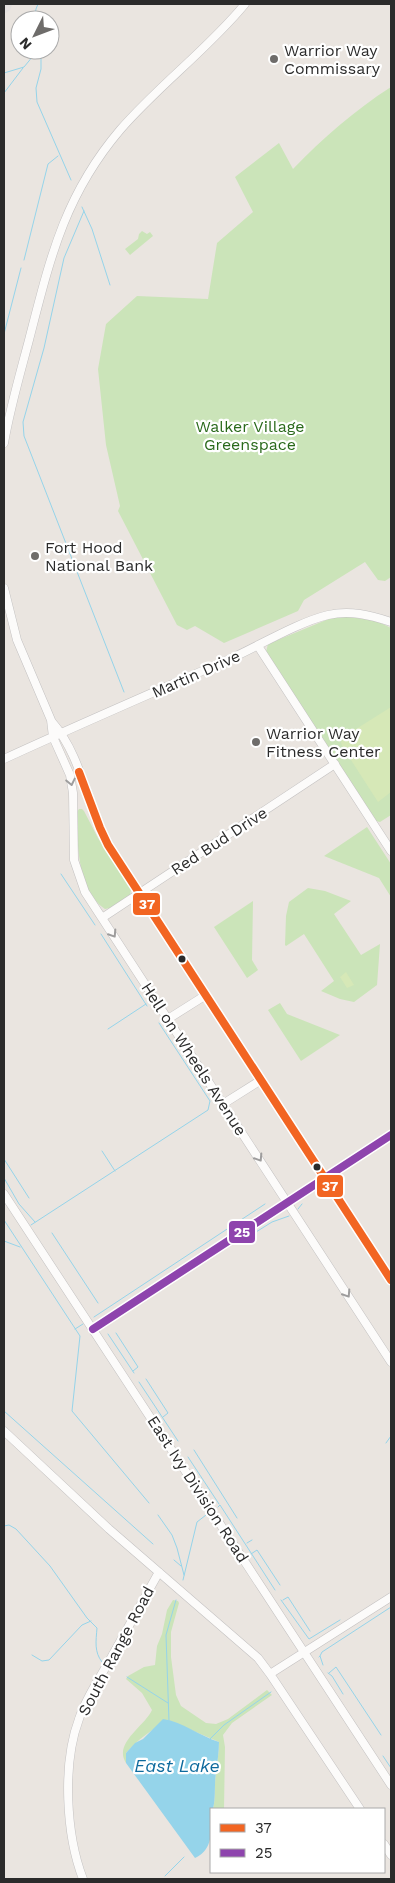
<svg xmlns="http://www.w3.org/2000/svg" width="395" height="1883" viewBox="0 0 395 1883" font-family="'Work Sans',sans-serif">
<style>
.green{fill:#cbe4b9}
.pitch{fill:#d6e8b7}
.water{fill:#95d4ea}
.lines{fill:none;stroke-linecap:round;stroke-linejoin:round}
.stream{stroke:#95d4ea;stroke-width:1}
.taxiway{stroke:#e4e1df;stroke-width:14}
.minor-casing{stroke:#c3c1c1;stroke-width:9}
.minor{stroke:#fcfbfa;stroke-width:8}
.bus-1-casing{stroke:#fff;stroke-width:11}
.bus-2-casing{stroke:#fff;stroke-width:11}
.bus-1{stroke:#f26522;stroke-width:8}
.bus-2{stroke:#8e44ad;stroke-width:8}
.oneway{stroke:#9e9d9d}
.poi-dot{fill:#6e6c6a;stroke:#fff;stroke-width:2}
.bus-dot{fill:#2b2b2b;stroke:#fff;stroke-width:2}
.labels{text-anchor:middle;dominant-baseline:central;stroke-width:4.5;stroke-linejoin:round;paint-order:stroke}
.poi-label{font-size:16px;fill:#2b2b2b;stroke:#fff;text-anchor:start}
.park-label{font-size:16px;fill:#29691a;stroke:#fff}
.street-label{font-size:16px;fill:#2b2b2b;stroke:#fff}
.water-label{font-size:18px;font-style:italic;fill:#0d6a9d;stroke:#fff}
.line-badge{stroke:#fff;stroke-width:2}
.badge-label{font-size:14px;text-anchor:middle;font-weight:bold;fill:#fff}
</style>
<rect width="100%" height="100%" fill="#eae5e0"/>
<path class="green" d="M 391,87 L 391,577 L 385,581 L 378,580 L 365,562 L 304,600 L 298,611 L 224,643 L 195,626 L 187,630 L 177,625 L 118,511 L 120,506 L 106,445 L 98,369 L 106,324 L 137,296 L 208,299 L 217,243 L 253,212 L 235,177 L 279,143 L 293,169 C 323,138 355,110 391,87 Z
M 142,231 L 147,234 L 150,232 L 153,236 L 130,255 L 125,249 L 138,239 L 139,234 Z
M 343,616 L 377,621 L 391,628 L 391,815 L 380,822 L 376,821 L 266,652 L 268,644 L 331,618 Z
M 79,809 L 82,809 L 84,811 L 98,838 L 131,889 L 130,896 L 110,908 L 105,909 C 77,891 77,841 77,812 Z
M 367,827 L 391,864 L 391,897 L 379,878 L 324,856 Z
M 308,888 L 325,891 L 351,901 L 334,914 L 361,955 L 380,944 L 377,985 L 354,1002 L 340,999 L 321,991 L 334,981 L 304,934 L 286,946 L 285,945 L 286,916 L 289,902 Z
M 253,901 L 252,960 L 258,970 L 247,978 L 214,927 Z
M 280,1003 L 287,1014 L 340,1035 L 301,1061 L 268,1010 Z
M 173,1600 L 178,1601 L 179,1603 L 171,1632 L 171,1657 L 176,1695 L 181,1706 L 206,1723 L 216,1724 L 228,1719 L 267,1690 L 272,1695 L 232,1723 L 223,1735 L 225,1747 L 224,1809 L 213,1809 C 216,1797 214,1785 216,1773 C 217,1762 219,1753 219,1742 L 168,1720 C 153,1729 138,1739 126,1753 L 126,1763 C 113,1743 145,1726 152,1710 L 142,1693 L 126,1679 L 128,1676 L 144,1667 L 155,1665 L 157,1646 L 162,1634 L 167,1610 Z"/>
<path class="pitch" d="M 391,707 L 391,792 L 378,802 L 342,746 L 341,742 L 345,736 Z
M 346,972 L 354,985 L 347,988 L 340,977 Z"/>
<path class="water" d="M 163,1719 C 183,1722 200,1736 219,1742 C 219,1753 217,1763 216,1773 C 214,1786 216,1797 213,1809 L 211,1809 C 211,1827 215,1849 195,1858 L 126,1763 L 126,1753 L 135,1743 L 143,1739 Z"/>
<g class="lines">
<path class="stream" d="M 34,20 L 36,9 L 38,4
M 41,50 L 41,69 L 36,88 L 37,102 L 71,180
M 4,73 L 24,67 L 38,50
M 4,93 L 23,68
M 82,207 L 92,229 L 110,285
M 84,211 L 64,258 L 44,348 L 23,422 L 24,436 L 124,692
M 24,260 L 48,164 L 58,156
M 4,334 L 21,268
M 61,874 L 95,925
M 101,934 L 147,1006
M 108,1029 L 146,1004
M 102,1151 L 115,1171
M 4,1159 L 29,1198
M 4,1178 L 19,1204 L 35,1222
M 298,1209 L 302,1204
M 4,1220 L 80,1336 L 72,1411 L 149,1503
M 31,1225 L 208,1110 L 210,1101 L 159,1023
M 52,1233 L 98,1303
M 248,1237 L 272,1222 L 289,1216
M 4,1241 L 20,1247
M 94,1317 L 265,1204
M 75,1329 L 83,1324
M 116,1333 L 138,1367 L 133,1371
M 108,1334 L 134,1373
M 146,1379 L 168,1413 L 163,1417
M 139,1382 L 178,1441
M 4,1411 L 153,1544
M 386,1443 L 391,1436
M 194,1450 L 237,1518
M 188,1457 L 219,1504
M 218,1507 L 220,1505 L 275,1590
M 158,1515 L 172,1535 L 177,1548 L 184,1575
M 4,1526 L 9,1525 L 16,1529 L 50,1566 L 87,1618 L 97,1628 C 96,1641 94,1652 102,1662
M 247,1543 L 252,1540
M 251,1554 L 257,1550 L 280,1585
M 174,1560 L 181,1566
M 183,1580 L 197,1522 L 206,1515
M 281,1600 L 309,1639 L 340,1620
M 283,1600 L 288,1597 L 310,1631
M 32,1655 L 42,1661 L 49,1660 L 82,1625 L 91,1621
M 320,1656 L 322,1652 L 391,1607
M 319,1657 L 320,1656 L 323,1665
M 328,1673 L 332,1676 L 343,1694
M 329,1673 L 336,1667 L 381,1735
M 127,1677 L 168,1703
M 169,1721 L 166,1635 L 176,1600
M 210,1739 L 224,1725 L 271,1692
M 383,1756 L 391,1768
M 165,1876 L 184,1857"/>
<path class="taxiway" d="M 4,6 L 5,4"/>
<defs>
<path id="minor" d="M 4,443 C 10,408 20,374 29,340 C 50,259 64,196 120,130 C 159,85 208,49 245,4
M 4,588 L 17,640 L 51,720 L 53,737 L 70,775 L 73,793 L 74,860 L 85,892 L 391,1362
M 258,646 L 391,851
M 52,722 C 82,756 87,806 108,845 L 391,1280
M 4,759 C 80,724 157,691 234,657 C 262,644 299,622 328,615 C 350,610 370,615 391,622
M 102,918 L 335,764
M 168,1019 L 206,995
M 223,1104 L 261,1080
M 4,1194 L 391,1785
M 93,1329 L 391,1135
M 4,1431 L 109,1529 L 258,1658 L 270,1674 L 360,1809
M 270,1674 L 391,1597
M 384,1844 L 391,1855
M 83,1879 C 66,1835 62,1764 79,1719 C 85,1700 97,1682 107,1665 C 124,1634 142,1603 159,1572"/>
</defs>
<use href="#minor" class="minor-casing"/>
<use href="#minor" class="minor"/>
<defs>
<path id="bus-1" d="M 79,772 L 100,828 L 108,845 L 391,1280"/>
<path id="bus-2" d="M 93,1329 L 391,1135"/>
</defs>
<use href="#bus-1" class="bus-1-casing"/>
<use href="#bus-2" class="bus-2-casing"/>
<use href="#bus-1" class="bus-1"/>
<use href="#bus-2" class="bus-2"/>
</g>
<defs><path id="oneway-chevron" d="M-2-3.5L2.5 0L-2 3.5" fill="none" stroke-width="1.6" stroke-linecap="round" stroke-linejoin="round" transform="scale(1.25)"/></defs>
<g class="oneway">
<use href="#oneway-chevron" transform="translate(71 782) rotate(78)"/>
<use href="#oneway-chevron" transform="translate(113 934) rotate(57)"/>
<use href="#oneway-chevron" transform="translate(259 1158) rotate(57)"/>
<use href="#oneway-chevron" transform="translate(347 1294) rotate(57)"/>
</g>
<g class="poi-dot">
<circle cx="274" cy="59" r="5"/>
<circle cx="35" cy="556" r="5"/>
<circle cx="256" cy="742" r="5"/>
</g>
<g class="bus-dot">
<circle cx="182" cy="959" r="4.5"/>
<circle cx="317" cy="1167" r="4.5"/>
</g>
<g class="labels">
<g class="poi-label">
<text x="284" y="50">Warrior Way<tspan x="284" dy="18">Commissary</tspan></text>
<text x="45" y="547">Fort Hood<tspan x="45" dy="18">National Bank</tspan></text>
<text x="266" y="733">Warrior Way<tspan x="266" dy="18">Fitness Center</tspan></text>
</g>
<g class="park-label">
<text x="250" y="426">Walker Village<tspan x="250" dy="18">Greenspace</tspan></text>
</g>
<g class="street-label">
<text transform="translate(196 674) rotate(-24)">Martin Drive</text>
<text transform="translate(219 841) rotate(-33)">Red Bud Drive</text>
<text transform="translate(194 1059) rotate(57)">Hell on Wheels Avenue</text>
<text transform="translate(198 1489) rotate(57)">East Ivy Division Road</text>
<text transform="translate(116 1651) rotate(-62)">South Range Road</text>
</g>
<g class="water-label">
<text x="177" y="1765">East Lake</text>
</g>
</g>
<g class="line-badge">
<rect x="132" y="892" width="29" height="24" rx="5" fill="#f26522"/>
<rect x="316" y="1174" width="28" height="24" rx="5" fill="#f26522"/>
<rect x="228" y="1220" width="28" height="24" rx="5" fill="#8e44ad"/>
</g>
<g class="badge-label">
<text x="147" y="909">37</text>
<text x="330" y="1191">37</text>
<text x="242" y="1237">25</text>
</g>
<rect width="395" height="1883" fill="none" stroke="#2b2b2b" stroke-width="10"/>
<rect x="210" y="1808" width="175" height="65" fill="#ffffff" stroke="#aaaaaa"/>
<rect x="220" y="1824" width="25" height="8" fill="#f26522" stroke="#aaaaaa"/>
<text x="255" y="1833" font-size="15" fill="#2b2b2b">37</text>
<rect x="220" y="1849" width="25" height="8" fill="#8e44ad" stroke="#aaaaaa"/>
<text x="255" y="1858" font-size="15" fill="#2b2b2b">25</text>
<g transform="translate(35 35) rotate(228)"><circle r="24" fill="#ffffff" stroke="#aaaaaa"/>
<path d="M0-4L9 19L0 12L-9 19Z" fill="#6e6c6a"/>
<text y="-8" font-size="14" font-weight="bold" text-anchor="middle" fill="#2b2b2b">N</text>
</g>
</svg>
